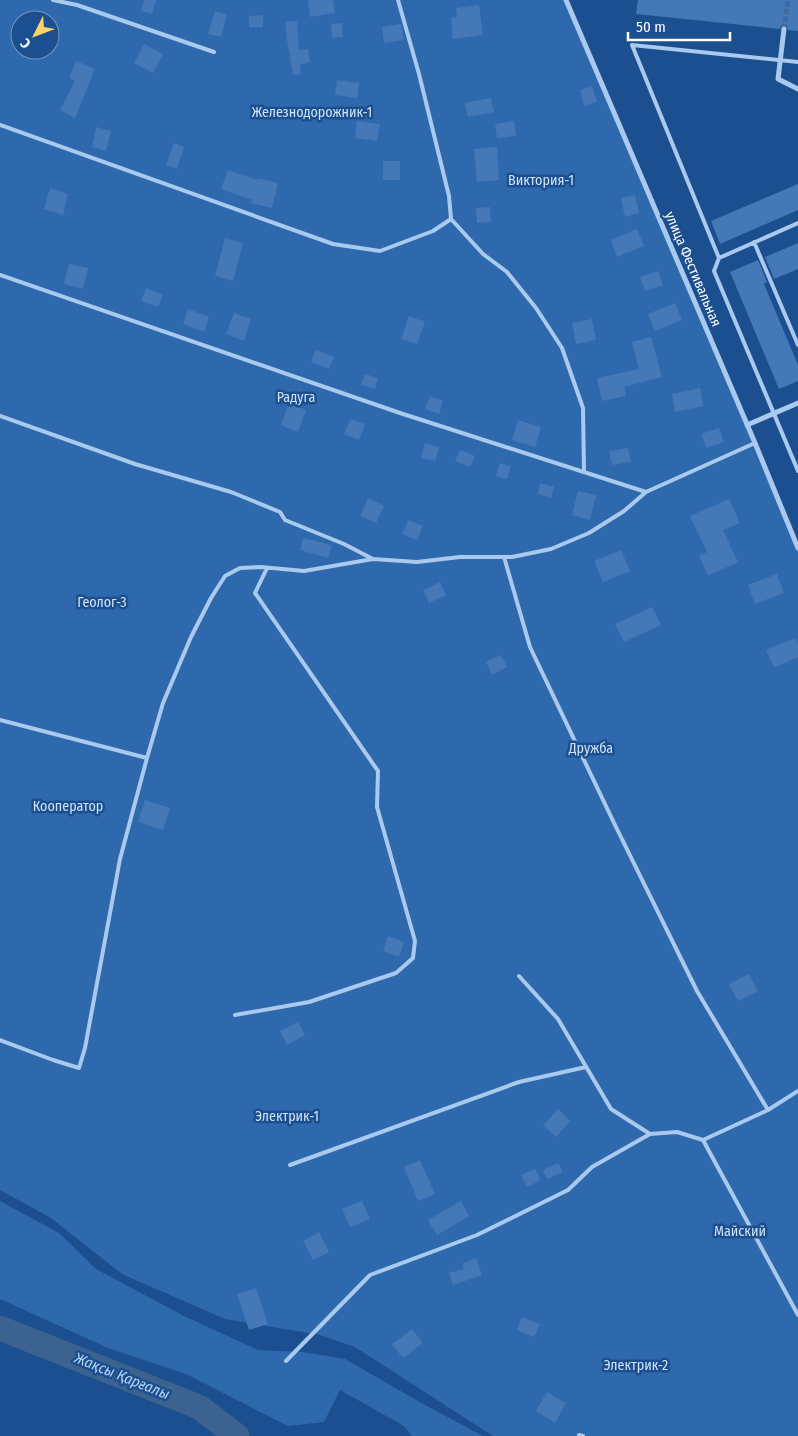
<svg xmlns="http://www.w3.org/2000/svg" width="798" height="1436" viewBox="0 0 798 1436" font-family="'Fira Sans Condensed',sans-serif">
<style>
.green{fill:#2e69ad;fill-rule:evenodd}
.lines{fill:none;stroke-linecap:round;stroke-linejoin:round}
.river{stroke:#3c6290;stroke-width:25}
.building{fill:#4478b7}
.minor-tunnel{stroke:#3d69a0;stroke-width:5;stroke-dasharray:5 2.5;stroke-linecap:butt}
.service{stroke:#a9c9ee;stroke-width:4}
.minor{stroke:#a9c9ee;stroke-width:5}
.labels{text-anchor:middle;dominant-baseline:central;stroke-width:5;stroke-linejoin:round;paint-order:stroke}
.park-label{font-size:14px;fill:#cfe3fa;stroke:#1b4f8f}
.street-label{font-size:14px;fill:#fff;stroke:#1b4f8f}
.water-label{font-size:15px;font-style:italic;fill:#b5d3f5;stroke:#1b4f8f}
</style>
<rect width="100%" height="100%" fill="#1b4f8f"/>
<path class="green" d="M 0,0 L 566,0 L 798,550 L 798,1436 L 493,1436 L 355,1347 L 320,1335 L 225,1319 L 122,1274 L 51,1218 L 0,1190 ZM 20,20 L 50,20 L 50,50 L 20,50 Z
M 0,1201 L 59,1233 L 96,1269 L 184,1316 L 258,1350 L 303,1352 L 345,1359 L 425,1405 L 483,1436 L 412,1436 L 404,1426 L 340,1390 L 324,1422 L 288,1426 L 186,1374 L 108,1348 L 0,1299 Z"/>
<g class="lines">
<path class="river" d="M 0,1328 L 199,1407 L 237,1436"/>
</g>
<path class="building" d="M 144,0 L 156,0 L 152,14 L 141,11 Z
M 308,0 L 333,0 L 335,13 L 310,17 Z
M 638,0 L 798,0 L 798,31 L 788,30 L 787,26 L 784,25 L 781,26 L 780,29 L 636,14 Z
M 479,5 L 483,35 L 453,39 L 451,18 L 457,17 L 456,8 Z
M 215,11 L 227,15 L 221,37 L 208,34 Z
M 263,15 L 263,27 L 249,27 L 249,16 Z
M 297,21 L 299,50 L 308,49 L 310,62 L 300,65 L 301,74 L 293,75 L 287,39 L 285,22 Z
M 342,23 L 343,37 L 332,38 L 331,24 Z
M 401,24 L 404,40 L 384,43 L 382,27 Z
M 144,44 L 163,54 L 153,73 L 134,63 Z
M 76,61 L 95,69 L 75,118 L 60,110 L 75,81 L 69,78 Z
M 337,80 L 359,83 L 357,98 L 335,95 Z
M 592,86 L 597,102 L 584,106 L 580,90 Z
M 491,98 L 494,112 L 468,117 L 465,103 Z
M 357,121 L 380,124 L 377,141 L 355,138 Z
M 514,121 L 516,136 L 497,138 L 495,124 Z
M 96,127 L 111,131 L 106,151 L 92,147 Z
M 174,143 L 184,147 L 177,169 L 166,165 Z
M 497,147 L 499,180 L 477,182 L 474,149 Z
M 383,161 L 400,161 L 400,180 L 383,180 Z
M 228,170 L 257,180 L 257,178 L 278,183 L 272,208 L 251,203 L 252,200 L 221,189 Z
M 798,184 L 798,210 L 720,244 L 711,221 Z
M 50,188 L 68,194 L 63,215 L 44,209 Z
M 635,195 L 639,213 L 625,217 L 621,198 Z
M 490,207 L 491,222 L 477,223 L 476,208 Z
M 637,229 L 644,246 L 617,257 L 611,240 Z
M 225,238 L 243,243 L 233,281 L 215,276 Z
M 798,243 L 798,269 L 774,279 L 765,257 Z
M 758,260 L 767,282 L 764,284 L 798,365 L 798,381 L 779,389 L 730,272 Z
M 69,264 L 88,268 L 83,289 L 64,284 Z
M 658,271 L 663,285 L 645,291 L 640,277 Z
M 146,288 L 163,295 L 158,307 L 141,301 Z
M 675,303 L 682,320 L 655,331 L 648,314 Z
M 188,309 L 209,317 L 204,332 L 183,324 Z
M 234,313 L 251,319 L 244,341 L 226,334 Z
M 409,316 L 425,322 L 417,344 L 401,339 Z
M 592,319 L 596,340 L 576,344 L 572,323 Z
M 651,337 L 662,377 L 624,387 L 626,396 L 602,401 L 597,378 L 639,369 L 632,342 Z
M 316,350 L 334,357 L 329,369 L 311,362 Z
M 365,374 L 378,378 L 375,389 L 361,385 Z
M 700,388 L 703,406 L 675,412 L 672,394 Z
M 430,396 L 443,401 L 439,414 L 425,409 Z
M 289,403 L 306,410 L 298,432 L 281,425 Z
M 350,419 L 365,424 L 359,440 L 344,434 Z
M 518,420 L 541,427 L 535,447 L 512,440 Z
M 719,428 L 724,442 L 706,448 L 701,434 Z
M 425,443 L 439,447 L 435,461 L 421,458 Z
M 628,448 L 631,462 L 612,465 L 609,451 Z
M 460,450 L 475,456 L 470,467 L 455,461 Z
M 500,463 L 511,466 L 507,479 L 496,476 Z
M 540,483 L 554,487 L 551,498 L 538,494 Z
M 578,491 L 596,495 L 590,520 L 572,515 Z
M 368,498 L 384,506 L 376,523 L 360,516 Z
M 729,499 L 740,523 L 723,530 L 738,562 L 708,576 L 699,556 L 707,552 L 690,516 Z
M 408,520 L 423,526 L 417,540 L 402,534 Z
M 303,538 L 332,545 L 328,558 L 300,550 Z
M 621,550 L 630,571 L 603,582 L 594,561 Z
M 777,574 L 784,593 L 755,604 L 748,585 Z
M 440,582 L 446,595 L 429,603 L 423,590 Z
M 652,607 L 661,625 L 624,642 L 615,624 Z
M 795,638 L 798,645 L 798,657 L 774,668 L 766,650 Z
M 501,655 L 507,667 L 492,675 L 486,662 Z
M 145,800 L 170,808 L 163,830 L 138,822 Z
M 388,936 L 404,942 L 399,957 L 383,951 Z
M 749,974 L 758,991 L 738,1001 L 729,984 Z
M 298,1022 L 305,1035 L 287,1045 L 280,1031 Z
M 558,1109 L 570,1121 L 556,1137 L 543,1125 Z
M 420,1160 L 435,1194 L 418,1201 L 404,1167 Z
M 558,1163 L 563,1172 L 547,1179 L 543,1170 Z
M 535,1169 L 541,1180 L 527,1187 L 521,1175 Z
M 362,1201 L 370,1219 L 350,1227 L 342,1209 Z
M 461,1201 L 469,1216 L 437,1235 L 428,1220 Z
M 319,1232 L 329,1252 L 313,1260 L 303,1241 Z
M 476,1258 L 482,1275 L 453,1285 L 449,1273 L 464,1269 L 462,1264 Z
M 256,1288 L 268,1324 L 249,1330 L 237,1294 Z
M 522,1317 L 540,1324 L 534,1337 L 517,1330 Z
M 412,1329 L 423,1343 L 403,1358 L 392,1344 Z
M 547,1392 L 566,1403 L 555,1423 L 536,1411 Z"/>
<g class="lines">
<path class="minor-tunnel" d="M 784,29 L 788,0"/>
<path class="service" d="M 53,0 L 77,5 L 214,52
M 798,62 L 632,45 L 719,258 L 714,271 L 798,471
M 0,125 L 333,244 L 380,251 L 433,231 L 451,219 L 449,196 L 419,74 L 398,0
M 451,219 L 483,254 L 507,272 L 536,308 L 562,348 L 583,408 L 584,472
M 754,242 L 798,345
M 719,258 L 798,223
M 0,275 L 400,413 L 646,492 L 755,443
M 0,416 L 135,464 L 231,492 L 280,512 L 285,520 L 344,544 L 373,559
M 504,557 L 530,647 L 615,825 L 697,991 L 768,1110
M 0,720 L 147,758
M 519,976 L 558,1019 L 611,1109 L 650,1134
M 235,1015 L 309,1002 L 396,973 L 413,958 L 415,941 L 377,807 L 378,771 L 255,593 L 267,568
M 0,1040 L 53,1060 L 79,1068 L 85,1048 L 120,859 L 147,758 L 163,703 L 191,637 L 211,598 L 225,576 L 240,568 L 261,567 L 304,571 L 373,559 L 417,562 L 460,557 L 512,557 L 551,549 L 589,533 L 624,511 L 646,492
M 703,1140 L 798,1315
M 290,1165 L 519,1082 L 586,1067
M 286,1361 L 370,1275 L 477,1235 L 568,1190 L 592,1167 L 650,1134 L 677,1132 L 703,1140 L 768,1110 L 798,1091
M 579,1435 L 583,1436"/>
<path class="minor" d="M 566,0 L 755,443 L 798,548
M 784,29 L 778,79 L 798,89
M 747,425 L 798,403"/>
</g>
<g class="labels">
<g class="park-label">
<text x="312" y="112">Железнодорожник-1</text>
<text x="541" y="180">Виктория-1</text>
<text x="296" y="397">Радуга</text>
<text x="102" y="602">Геолог-3</text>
<text x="591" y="748">Дружба</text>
<text x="68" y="806">Кооператор</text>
<text x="287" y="1116">Электрик-1</text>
<text x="740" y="1231">Майский</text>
<text x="636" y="1365">Электрик-2</text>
</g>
<g class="street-label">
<text transform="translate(693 269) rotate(67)">улица Фестивальная</text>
</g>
<g class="water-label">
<text transform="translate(122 1376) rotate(22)">Жақсы Қарғалы</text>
</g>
</g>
<g transform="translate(35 35) rotate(228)"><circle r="24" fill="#1b4f8f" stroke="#7695bc"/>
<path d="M0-4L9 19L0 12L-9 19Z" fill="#ffd166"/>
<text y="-8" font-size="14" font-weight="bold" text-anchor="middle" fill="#ffffff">С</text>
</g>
<path d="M628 32v8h102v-8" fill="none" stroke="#ffffff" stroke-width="2.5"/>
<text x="636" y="32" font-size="15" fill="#ffffff" stroke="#1b4f8f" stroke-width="4" paint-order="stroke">50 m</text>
</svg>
